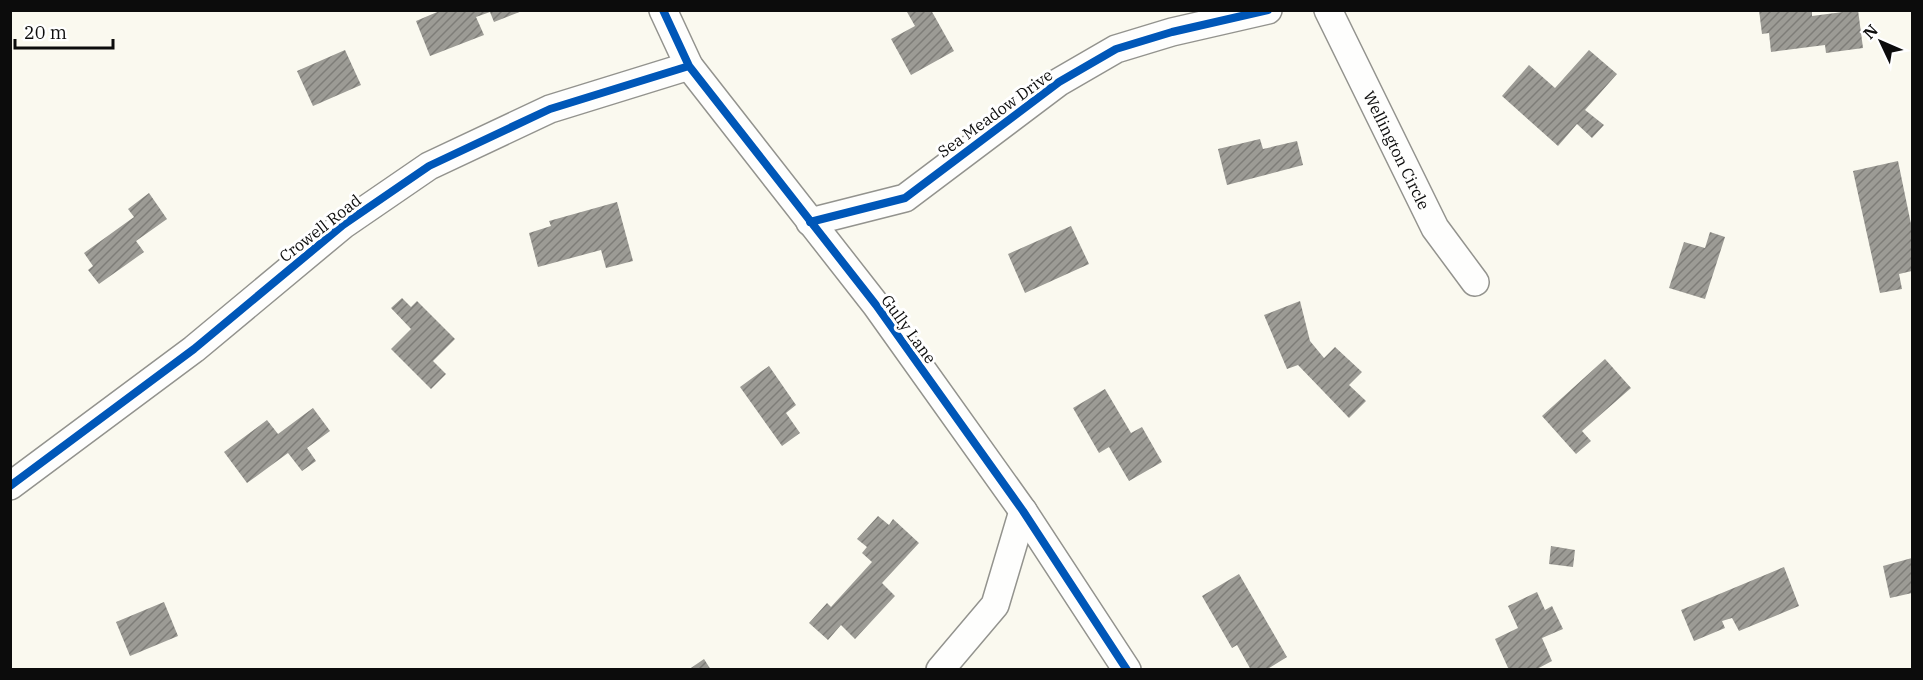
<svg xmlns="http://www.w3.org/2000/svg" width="1923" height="680" viewBox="0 0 1923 680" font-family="'IBM Plex Serif',serif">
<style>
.building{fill:url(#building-hatch)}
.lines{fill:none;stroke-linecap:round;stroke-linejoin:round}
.minor-casing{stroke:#93938e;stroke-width:30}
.minor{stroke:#fefefd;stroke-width:27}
.cycleway-casing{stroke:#fff;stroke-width:11}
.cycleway{stroke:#0057b8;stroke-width:8}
.labels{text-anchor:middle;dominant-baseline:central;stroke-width:6;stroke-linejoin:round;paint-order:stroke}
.street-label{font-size:16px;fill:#0c0c0c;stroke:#fff}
</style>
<defs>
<pattern id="building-hatch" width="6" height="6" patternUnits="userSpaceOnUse" patternTransform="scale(1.5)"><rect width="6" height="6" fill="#9c9b95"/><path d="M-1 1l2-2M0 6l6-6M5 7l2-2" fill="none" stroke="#7e7d78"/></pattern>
</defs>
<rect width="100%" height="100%" fill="#faf9ef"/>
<path class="building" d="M 442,10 L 522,10 L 522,11 L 494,22 L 490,12 L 476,17 L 484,35 L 430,56 L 416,21 Z
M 910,10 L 931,10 L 954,51 L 911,75 L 891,39 L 915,26 L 907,12 Z
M 1759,10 L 1812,10 L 1812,16 L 1858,10 L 1863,48 L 1826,53 L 1825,45 L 1771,52 L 1769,33 L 1762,34 Z
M 345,50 L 361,85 L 313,106 L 297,71 Z
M 1589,50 L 1617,74 L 1585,110 L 1604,125 L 1592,138 L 1577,124 L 1558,146 L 1502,96 L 1529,65 L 1555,88 Z
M 1260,139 L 1263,149 L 1297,141 L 1303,165 L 1227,185 L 1218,149 Z
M 1898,161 L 1912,229 L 1912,271 L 1899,274 L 1902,289 L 1880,293 L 1853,171 Z
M 149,193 L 167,219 L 136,241 L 144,252 L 99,284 L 88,270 L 93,266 L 84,253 L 134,217 L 128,209 Z
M 617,202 L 633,261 L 606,268 L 601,250 L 538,267 L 529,233 L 551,226 L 549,221 Z
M 1071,226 L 1089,264 L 1025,293 L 1008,254 Z
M 1710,232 L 1725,237 L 1705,299 L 1669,288 L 1684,242 L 1705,248 Z
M 402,298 L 411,307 L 417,301 L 455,339 L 433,361 L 446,374 L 431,389 L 391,349 L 411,329 L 391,308 Z
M 1300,301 L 1310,341 L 1324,358 L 1335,347 L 1362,372 L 1349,385 L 1366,401 L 1349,418 L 1298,365 L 1287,369 L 1264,315 Z
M 1605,359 L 1631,388 L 1582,431 L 1591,441 L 1576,454 L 1542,416 Z
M 769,366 L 796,405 L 786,413 L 800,433 L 782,446 L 740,387 Z
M 1105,389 L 1131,433 L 1142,427 L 1162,462 L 1129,481 L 1109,447 L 1099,453 L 1073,408 Z
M 313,408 L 330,431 L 307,448 L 316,461 L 302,471 L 288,453 L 247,483 L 224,452 L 267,420 L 278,434 Z
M 878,516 L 889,525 L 893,519 L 919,543 L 882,583 L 895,596 L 855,639 L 841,625 L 828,640 L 809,623 L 827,603 L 831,607 L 872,562 L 862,553 L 867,547 L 857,539 Z
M 1551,546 L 1575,550 L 1573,567 L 1549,564 Z
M 1912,558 L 1912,593 L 1890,598 L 1883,566 Z
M 1784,567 L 1799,606 L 1739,631 L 1732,618 L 1722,621 L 1725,628 L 1694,641 L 1681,610 Z
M 1239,574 L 1287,657 L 1266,670 L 1251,670 L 1237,645 L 1232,648 L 1202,596 Z
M 1537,592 L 1545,610 L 1552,606 L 1563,629 L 1542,638 L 1552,661 L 1535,670 L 1509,670 L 1495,639 L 1518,628 L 1508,606 Z
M 164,602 L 178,636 L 130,656 L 116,622 Z
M 704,659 L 711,670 L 688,670 Z"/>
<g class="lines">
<defs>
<g id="minor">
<path d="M 663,10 L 689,66 L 876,305 L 1023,511 L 1127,670"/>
<path id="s1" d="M 1328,10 L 1435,228 L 1475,282"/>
<path d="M 810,222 L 905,198 L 1059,82 L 1116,49 L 1172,32 L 1268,10"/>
<path d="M 10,486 L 194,349 L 343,225 L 429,166 L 550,109 L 689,66"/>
<path d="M 940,670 L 995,605 L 1023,511"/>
</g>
</defs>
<use href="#minor" class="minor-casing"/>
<use href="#minor" class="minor"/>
<defs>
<path id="cycleway" d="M 663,10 L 689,66 L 876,305 L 1023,511 L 1127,670
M 810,222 L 905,198 L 1059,82 L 1116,49 L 1172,32 L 1268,10
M 10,486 L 194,349 L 343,225 L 429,166 L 550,109 L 689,66"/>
</defs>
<use href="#cycleway" class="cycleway-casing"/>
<use href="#cycleway" class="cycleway"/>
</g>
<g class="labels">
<g class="street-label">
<text transform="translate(995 113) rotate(-36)">Sea Meadow Drive</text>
<text stroke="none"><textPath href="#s1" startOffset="156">Wellington Circle</textPath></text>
<text transform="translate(320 228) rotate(-38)">Crowell Road</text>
<text transform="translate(909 329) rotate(54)">Gully Lane</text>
</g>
</g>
<rect width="1923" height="680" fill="none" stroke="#0c0c0c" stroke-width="24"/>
<g transform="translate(1881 42) rotate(314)" stroke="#ffffff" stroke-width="4.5" paint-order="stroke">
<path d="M0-4.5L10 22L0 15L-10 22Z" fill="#0c0c0c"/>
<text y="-9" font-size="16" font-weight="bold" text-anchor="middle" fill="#0c0c0c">N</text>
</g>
<path d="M15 39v9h98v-9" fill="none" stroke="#0c0c0c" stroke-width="3"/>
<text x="24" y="39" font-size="18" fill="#0c0c0c" stroke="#ffffff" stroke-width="4.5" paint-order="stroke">20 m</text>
</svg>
